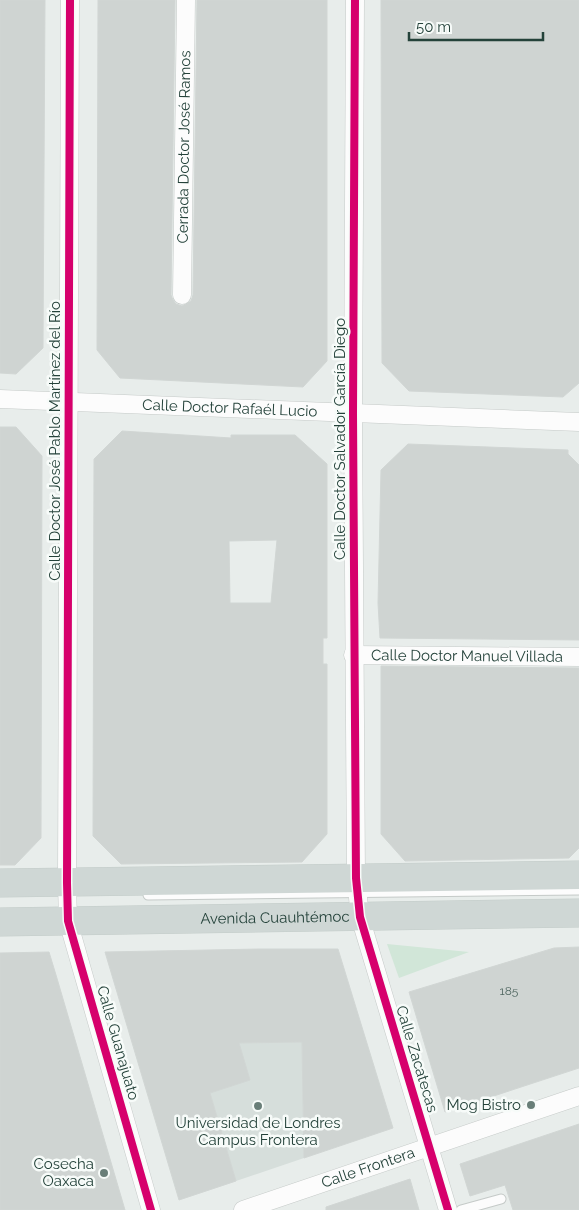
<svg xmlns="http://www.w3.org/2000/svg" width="579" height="1210" viewBox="0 0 579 1210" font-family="Raleway,sans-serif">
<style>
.built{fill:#d6dedb}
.green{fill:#d1e6d8}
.building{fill:#cfd4d2;stroke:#d1d6d4;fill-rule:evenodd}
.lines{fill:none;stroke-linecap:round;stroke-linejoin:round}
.lane-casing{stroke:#c5cac8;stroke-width:11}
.street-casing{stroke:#c5cac8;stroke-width:19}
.primary-casing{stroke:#c3ccc9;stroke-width:29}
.lane{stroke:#fcfcfc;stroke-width:9}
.street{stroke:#fcfcfc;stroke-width:18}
.primary{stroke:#cfd7d5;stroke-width:28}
.cycleway-casing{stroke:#f7fbf9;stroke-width:11}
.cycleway{stroke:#d6006c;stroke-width:8}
.poi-dot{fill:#697e78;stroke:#f7fbf9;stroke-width:2}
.labels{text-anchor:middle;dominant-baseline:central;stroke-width:5;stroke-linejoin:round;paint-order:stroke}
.number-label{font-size:12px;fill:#506761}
.street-label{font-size:15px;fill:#24423a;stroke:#f7fbf9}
.poi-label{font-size:15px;fill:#24423a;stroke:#f7fbf9;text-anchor:end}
</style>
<rect width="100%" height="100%" fill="#e8edeb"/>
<path class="built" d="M 302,1042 L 304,1158 L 236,1181 L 210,1093 L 239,1043 Z"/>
<path class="green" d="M 387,944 L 469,952 L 399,978 Z"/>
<path class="building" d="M 0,0 L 45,0 L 43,348 L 16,374 L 0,373 Z
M 98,0 L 175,0 L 171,295 L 173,300 L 176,304 L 182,306 L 191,301 L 193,295 L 197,0 L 327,0 L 327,361 L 303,387 L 120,378 L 97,350 Z
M 381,0 L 579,0 L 579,383 L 563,397 L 409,391 L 382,363 Z
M 0,427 L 16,427 L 42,456 L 41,838 L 15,865 L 0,865 Z
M 122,431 L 231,438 L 231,435 L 295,435 L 327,464 L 327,638 L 323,638 L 323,664 L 327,664 L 327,834 L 302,862 L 121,864 L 93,836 L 94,459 ZM 277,540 L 271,603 L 230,603 L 229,541 Z
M 408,444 L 568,450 L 568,454 L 579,465 L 579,640 L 380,638 L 378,603 L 381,470 Z
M 381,666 L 579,668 L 579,848 L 569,858 L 405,861 L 381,834 Z
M 579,947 L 579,1068 L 445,1112 L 409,992 L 554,948 Z
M 260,949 L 338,949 L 393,1128 L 304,1158 L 302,1042 L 239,1043 L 250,1080 L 210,1093 L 236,1181 L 179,1200 L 105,952 Z
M 49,952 L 56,975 L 125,1210 L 0,1210 L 0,953 Z
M 579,1124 L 579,1210 L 513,1210 L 505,1185 L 470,1196 L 460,1164 Z
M 410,1179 L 419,1210 L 326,1210 L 326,1207 Z"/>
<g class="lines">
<defs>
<path id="lane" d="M 148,895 L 579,890
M 461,1210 L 501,1199"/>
<g id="street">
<path d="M 70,0 L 67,883 L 68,921 L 151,1210"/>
<path d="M 355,0 L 353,414 L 356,878 L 360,917 L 448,1210"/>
<path id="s1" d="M 182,295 L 186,0"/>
<path id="s2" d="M 0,399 L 579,422"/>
<path id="s3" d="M 353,655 L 579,657"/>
<path id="s4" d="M 243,1210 L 579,1096"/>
</g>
<g id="primary">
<path d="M 0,883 L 579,875"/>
<path id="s5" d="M 0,922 L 579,913"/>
</g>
</defs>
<use href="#lane" class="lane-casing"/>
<use href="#street" class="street-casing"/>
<use href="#primary" class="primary-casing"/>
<use href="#lane" class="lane"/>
<use href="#street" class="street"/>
<use href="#primary" class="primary"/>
<defs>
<path id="cycleway" d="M 70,0 L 67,883 L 68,921 L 151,1210
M 355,0 L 353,414 L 356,878 L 360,917 L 448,1210"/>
</defs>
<use href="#cycleway" class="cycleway-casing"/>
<use href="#cycleway" class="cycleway"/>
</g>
<g class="poi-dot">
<circle cx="531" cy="1105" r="5"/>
<circle cx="258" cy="1106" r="5"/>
<circle cx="104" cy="1173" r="5"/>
</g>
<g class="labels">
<g class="number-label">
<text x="509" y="991">185</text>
</g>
<g class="street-label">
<text stroke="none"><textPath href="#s1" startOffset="148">Cerrada Doctor José Ramos</textPath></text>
<text stroke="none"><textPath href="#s2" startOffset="230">Calle Doctor Rafaél Lucio</textPath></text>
<text transform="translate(340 439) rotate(-90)">Calle Doctor Salvador García Diego</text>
<text transform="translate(55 441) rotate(-90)">Calle Doctor José Pablo Martínez del Río</text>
<text stroke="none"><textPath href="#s3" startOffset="114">Calle Doctor Manuel Villada</textPath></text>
<text stroke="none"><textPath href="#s5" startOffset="275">Avenida Cuauhtémoc</textPath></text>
<text transform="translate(118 1043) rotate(74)">Calle Guanajuato</text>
<text transform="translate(417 1059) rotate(73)">Calle Zacatecas</text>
<text stroke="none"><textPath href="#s4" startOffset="132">Calle Frontera</textPath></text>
</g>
<g class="poi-label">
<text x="521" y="1105">Mog Bistro</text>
<text x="258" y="1123" text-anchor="middle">Universidad de Londres<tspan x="258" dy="17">Campus Frontera</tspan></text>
<text x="94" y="1164">Cosecha<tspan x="94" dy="17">Oaxaca</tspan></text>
</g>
</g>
<path d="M409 32v8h134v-8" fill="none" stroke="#24423a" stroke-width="2.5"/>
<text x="416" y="32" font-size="15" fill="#24423a" stroke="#f7fbf9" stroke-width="4" paint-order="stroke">50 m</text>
</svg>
